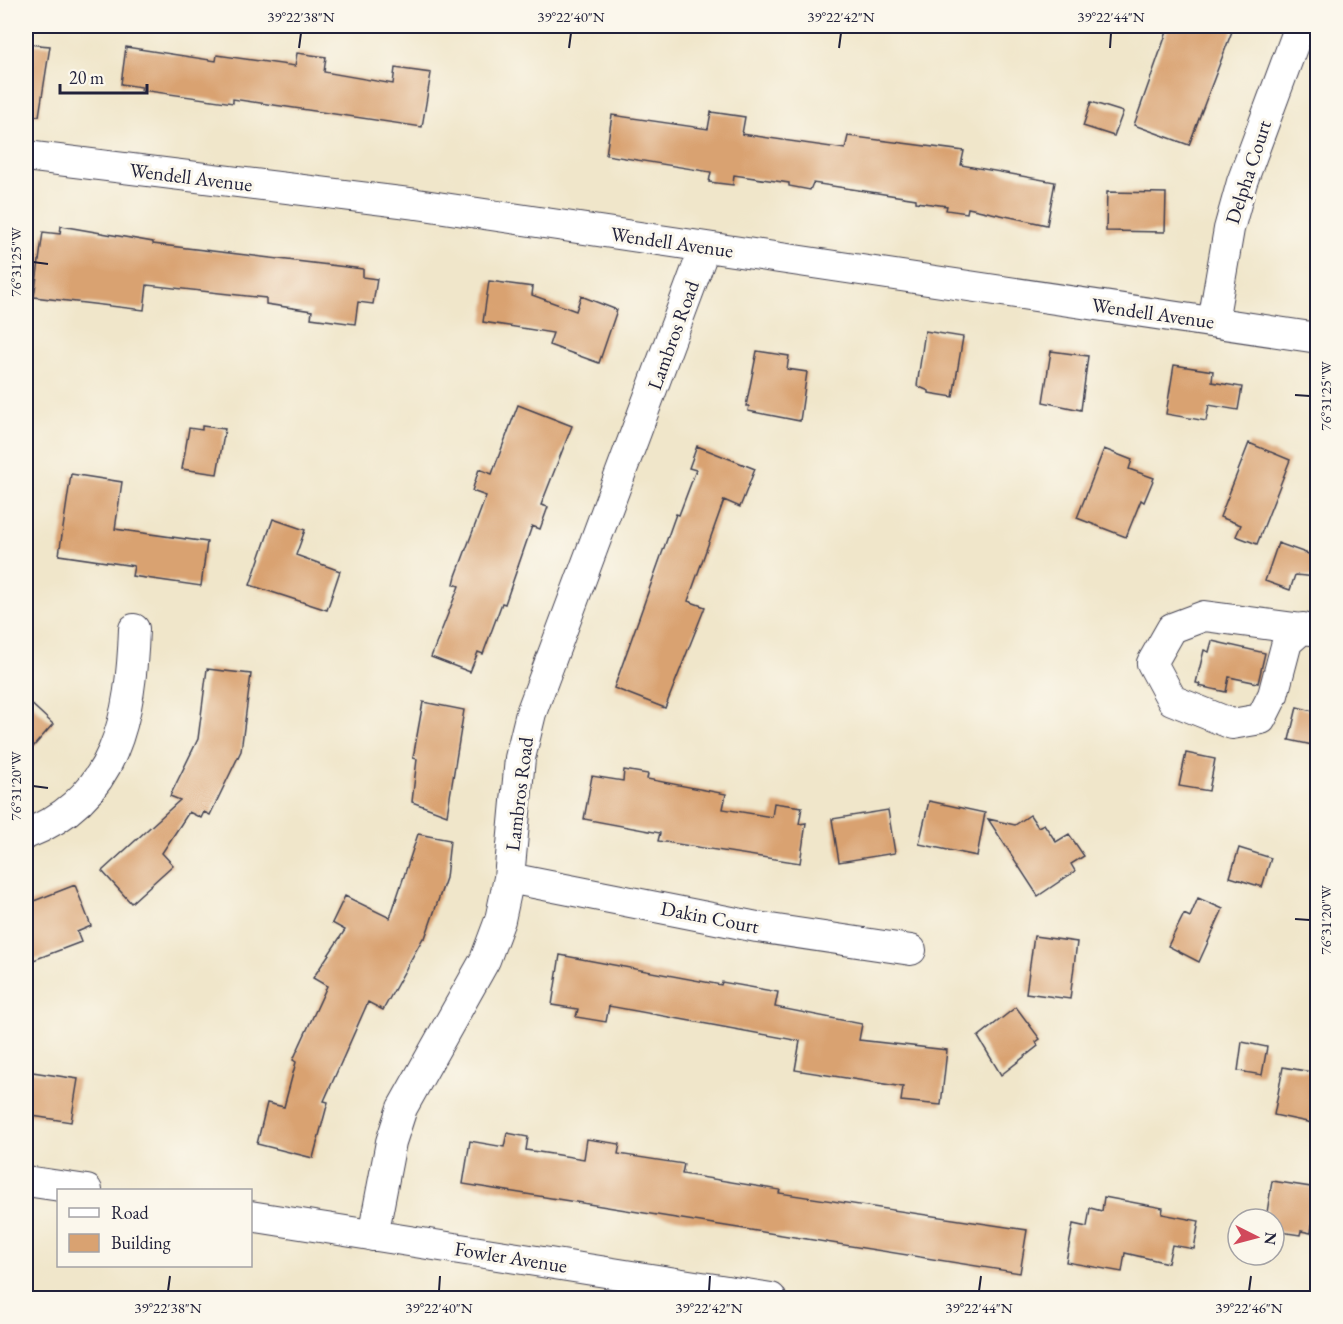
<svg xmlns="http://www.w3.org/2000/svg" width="1343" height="1324" viewBox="0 0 1343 1324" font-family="'EB Garamond',serif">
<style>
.building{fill:#d9a271}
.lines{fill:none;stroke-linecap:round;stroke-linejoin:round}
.minor-casing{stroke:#413f50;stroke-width:32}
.minor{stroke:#fff;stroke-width:30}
.ticks{fill:none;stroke:#22223b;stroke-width:2}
.labels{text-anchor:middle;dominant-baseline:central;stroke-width:6;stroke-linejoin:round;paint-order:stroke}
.street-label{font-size:20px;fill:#22223b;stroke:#fbf7ec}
.neatline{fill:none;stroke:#22223b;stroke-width:2}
.ticks-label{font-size:15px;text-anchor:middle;fill:#22223b}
</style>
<rect width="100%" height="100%" fill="#fbf7ec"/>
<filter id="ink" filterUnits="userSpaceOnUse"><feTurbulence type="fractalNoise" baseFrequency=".0167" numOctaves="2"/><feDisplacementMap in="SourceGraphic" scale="12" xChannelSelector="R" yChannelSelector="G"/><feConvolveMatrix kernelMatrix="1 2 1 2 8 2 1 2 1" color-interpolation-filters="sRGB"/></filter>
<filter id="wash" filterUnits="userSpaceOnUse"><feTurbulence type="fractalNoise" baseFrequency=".008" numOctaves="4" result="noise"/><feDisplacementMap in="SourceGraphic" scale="24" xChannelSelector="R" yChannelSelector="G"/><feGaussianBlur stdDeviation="1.35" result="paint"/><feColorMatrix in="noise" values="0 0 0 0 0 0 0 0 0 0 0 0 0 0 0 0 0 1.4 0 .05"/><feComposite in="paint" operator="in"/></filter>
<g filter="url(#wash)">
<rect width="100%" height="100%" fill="#f0e6ca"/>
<g id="blocks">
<path class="building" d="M 1169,26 L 1234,26 L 1189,145 L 1134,125 Z
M 26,44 L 50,46 L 39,116 L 26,115 Z
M 126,47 L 216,61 L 217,55 L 295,66 L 297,53 L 326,57 L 324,72 L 393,84 L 395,68 L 431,73 L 422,127 L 233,99 L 233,103 L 141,90 L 142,87 L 121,84 Z
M 1091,102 L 1123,112 L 1114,136 L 1083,126 Z
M 711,112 L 745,117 L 742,134 L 845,149 L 848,136 L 964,151 L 961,165 L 1055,182 L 1047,225 L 968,208 L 967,213 L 946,210 L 947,206 L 916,202 L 916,199 L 813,183 L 810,190 L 789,186 L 789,183 L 734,175 L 733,185 L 709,182 L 711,172 L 606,155 L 612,115 L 708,129 Z
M 1107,192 L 1166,193 L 1165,232 L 1106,231 Z
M 61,226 L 153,242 L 153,244 L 363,269 L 363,277 L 377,279 L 373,304 L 358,302 L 355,324 L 311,318 L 312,311 L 266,304 L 266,298 L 147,285 L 144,310 L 34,297 L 43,232 L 60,234 Z
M 489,281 L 533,287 L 532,295 L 576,311 L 581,296 L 617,310 L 599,363 L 549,345 L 553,333 L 483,322 Z
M 925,331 L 963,337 L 953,397 L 929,393 L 929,391 L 917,386 Z
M 757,351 L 789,356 L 787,369 L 807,372 L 800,421 L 748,411 L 749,406 L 746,406 Z
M 1051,351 L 1088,356 L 1081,410 L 1043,402 Z
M 1174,365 L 1213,371 L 1212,382 L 1242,387 L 1238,410 L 1209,405 L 1206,421 L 1166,414 Z
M 518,405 L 572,426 L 541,505 L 548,507 L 540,529 L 532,526 L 505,604 L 502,603 L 483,654 L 478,652 L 470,672 L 431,657 L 459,586 L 454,584 L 456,576 L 486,496 L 472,491 L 479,469 L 492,474 Z
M 202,426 L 225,429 L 217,474 L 182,469 L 189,428 L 202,430 Z
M 1249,443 L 1290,460 L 1257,544 L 1236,536 L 1241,525 L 1220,517 Z
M 697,446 L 755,469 L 740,507 L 724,500 L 688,601 L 705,607 L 665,708 L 614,688 L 676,514 L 679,515 L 696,470 L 689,468 Z
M 1104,449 L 1132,460 L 1129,469 L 1154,478 L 1144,502 L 1141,500 L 1126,537 L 1077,518 Z
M 71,474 L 122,482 L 115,529 L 207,542 L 201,586 L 132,576 L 134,566 L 59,555 Z
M 273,519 L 305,530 L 296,555 L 340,571 L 327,610 L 250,585 Z
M 1278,543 L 1317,557 L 1317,577 L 1295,575 L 1290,590 L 1265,581 Z
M 1212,641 L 1265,653 L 1258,683 L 1229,677 L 1226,692 L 1199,686 L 1200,684 L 1196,683 L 1204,650 L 1209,652 Z
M 207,669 L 251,674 L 241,751 L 210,815 L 204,812 L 201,818 L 189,812 L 162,853 L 173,865 L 131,903 L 102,871 L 180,800 L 170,796 L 198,739 Z
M 26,699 L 53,724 L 26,755 Z
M 423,702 L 464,710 L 447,815 L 412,802 L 417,759 L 413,758 Z
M 1297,707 L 1317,712 L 1317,746 L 1289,740 Z
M 1186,753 L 1215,759 L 1209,791 L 1179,786 Z
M 624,770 L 648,774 L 647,779 L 726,794 L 723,809 L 772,817 L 774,803 L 802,807 L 799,824 L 806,823 L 800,863 L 658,841 L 660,833 L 584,819 L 592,776 L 623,781 Z
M 929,801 L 985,813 L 977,856 L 919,844 Z
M 888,810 L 895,853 L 839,862 L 832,819 Z
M 1030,815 L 1038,827 L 1044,824 L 1056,842 L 1069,834 L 1084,856 L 1071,864 L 1075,871 L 1038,896 L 988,819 L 1015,825 Z
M 418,834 L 450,840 L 446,878 L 425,938 L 423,938 L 383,1010 L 368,1002 L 324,1101 L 328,1102 L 313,1158 L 257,1144 L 267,1103 L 284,1107 L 296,1062 L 293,1060 L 327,986 L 313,978 L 345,930 L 332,923 L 345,896 L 390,918 Z
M 1239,848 L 1271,858 L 1262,887 L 1230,877 Z
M 75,885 L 91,926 L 77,932 L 81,942 L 26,963 L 26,904 Z
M 1198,898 L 1223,909 L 1199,962 L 1168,946 L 1184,914 L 1190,917 Z
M 1034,936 L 1077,942 L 1070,999 L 1026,993 Z
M 560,955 L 721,985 L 722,982 L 778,992 L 775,1007 L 862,1024 L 859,1040 L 947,1050 L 941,1105 L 901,1101 L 903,1087 L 795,1070 L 800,1041 L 609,1006 L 606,1022 L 576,1017 L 578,1009 L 552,1005 Z
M 1016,1007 L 1040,1039 L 1036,1042 L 1038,1046 L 1001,1075 L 978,1037 Z
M 1242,1042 L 1267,1047 L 1262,1075 L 1238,1071 Z
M 1283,1067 L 1317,1073 L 1317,1124 L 1274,1115 Z
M 26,1071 L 78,1079 L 71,1122 L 26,1115 Z
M 507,1133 L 528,1137 L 526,1150 L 584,1159 L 587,1139 L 620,1144 L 618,1154 L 684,1164 L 682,1174 L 780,1190 L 779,1193 L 1027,1230 L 1020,1273 L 463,1184 L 470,1141 L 504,1147 Z
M 1272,1181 L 1317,1188 L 1311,1233 L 1301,1231 L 1300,1235 L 1274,1231 L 1274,1219 L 1266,1219 Z
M 1104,1197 L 1163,1208 L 1162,1214 L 1199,1221 L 1194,1249 L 1172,1245 L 1168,1263 L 1125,1253 L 1122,1272 L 1066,1262 L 1073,1224 L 1087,1227 L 1090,1208 L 1102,1211 Z"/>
</g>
</g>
<g filter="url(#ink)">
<use href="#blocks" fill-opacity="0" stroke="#413f50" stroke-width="1.5"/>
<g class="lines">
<defs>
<path id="minor" d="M 26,156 L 417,204 L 1318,338
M 1213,322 L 1229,229 L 1242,182 L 1300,26
M 1303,628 L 1287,642 L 1273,695 L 1261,719 L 1232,724 L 1172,700 L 1152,663 L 1172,628 L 1204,616 L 1318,631
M 26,834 C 117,799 131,716 134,629
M 509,878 L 757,927 L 911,950
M 26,1181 L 87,1190
M 250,1216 L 771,1298
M 373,1236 L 391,1142 L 402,1108 L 485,960 L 500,920 L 509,878 L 520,758 L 531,713 L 705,247"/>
</defs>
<use href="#minor" class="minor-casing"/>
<use href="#minor" class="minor"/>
</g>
</g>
<path class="ticks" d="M 299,48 L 301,33M 569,48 L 571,33M 839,48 L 841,33M 1110,48 L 1111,33M 33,262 L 48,264M 1295,395 L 1310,396M 33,786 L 48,788M 1295,919 L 1310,920M 168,1291 L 170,1276M 439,1291 L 440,1276M 709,1291 L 710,1276M 979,1291 L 981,1276M 1249,1291 L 1251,1276"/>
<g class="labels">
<g class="street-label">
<text transform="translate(1248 172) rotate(-72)">Delpha Court</text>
<text transform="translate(191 177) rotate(7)">Wendell Avenue</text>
<text transform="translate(672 242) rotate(8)">Wendell Avenue</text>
<text transform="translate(1153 313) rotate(8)">Wendell Avenue</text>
<text transform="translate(673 335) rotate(-70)">Lambros Road</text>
<text transform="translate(519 794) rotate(-83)">Lambros Road</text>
<text transform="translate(710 917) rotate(11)">Dakin Court</text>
<text transform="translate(511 1257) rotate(9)">Fowler Avenue</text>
</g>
</g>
<rect width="1343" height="1324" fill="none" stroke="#fbf7ec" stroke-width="66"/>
<rect x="57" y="1189" width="195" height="78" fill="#fbf7ec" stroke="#a4a2a5" stroke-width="1.5"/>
<rect x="69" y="1208" width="30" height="9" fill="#ffffff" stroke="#a4a2a5" stroke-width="1.5"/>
<text x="111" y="1219" font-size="18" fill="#22223b">Road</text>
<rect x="69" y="1234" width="30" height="18" fill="#d9a271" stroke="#a4a2a5" stroke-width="1.5"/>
<text x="111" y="1249" font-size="18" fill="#22223b">Building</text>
<g transform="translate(1256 1237) rotate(96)"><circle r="28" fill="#fbf7ec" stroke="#a4a2a5" stroke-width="1.5"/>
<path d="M0-4.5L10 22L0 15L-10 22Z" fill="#d1495b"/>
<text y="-9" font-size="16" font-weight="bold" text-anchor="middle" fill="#22223b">N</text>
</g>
<path d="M60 84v9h87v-9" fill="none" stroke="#22223b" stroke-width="3"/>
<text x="69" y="84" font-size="18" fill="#22223b" stroke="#fbf7ec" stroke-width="4.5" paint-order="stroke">20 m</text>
<rect x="33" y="33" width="1277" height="1258" class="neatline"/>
<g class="ticks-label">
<text x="301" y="22">39°22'38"N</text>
<text x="571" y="22">39°22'40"N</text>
<text x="841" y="22">39°22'42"N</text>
<text x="1111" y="22">39°22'44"N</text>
<text transform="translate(16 262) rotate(-90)" y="5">76°31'25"W</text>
<text transform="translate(1326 396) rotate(-90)" y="5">76°31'25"W</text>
<text transform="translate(16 786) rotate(-90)" y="5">76°31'20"W</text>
<text transform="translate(1326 920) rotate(-90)" y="5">76°31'20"W</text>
<text x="168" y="1313">39°22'38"N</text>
<text x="439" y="1313">39°22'40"N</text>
<text x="709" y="1313">39°22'42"N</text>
<text x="979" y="1313">39°22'44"N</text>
<text x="1249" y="1313">39°22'46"N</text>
</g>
</svg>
